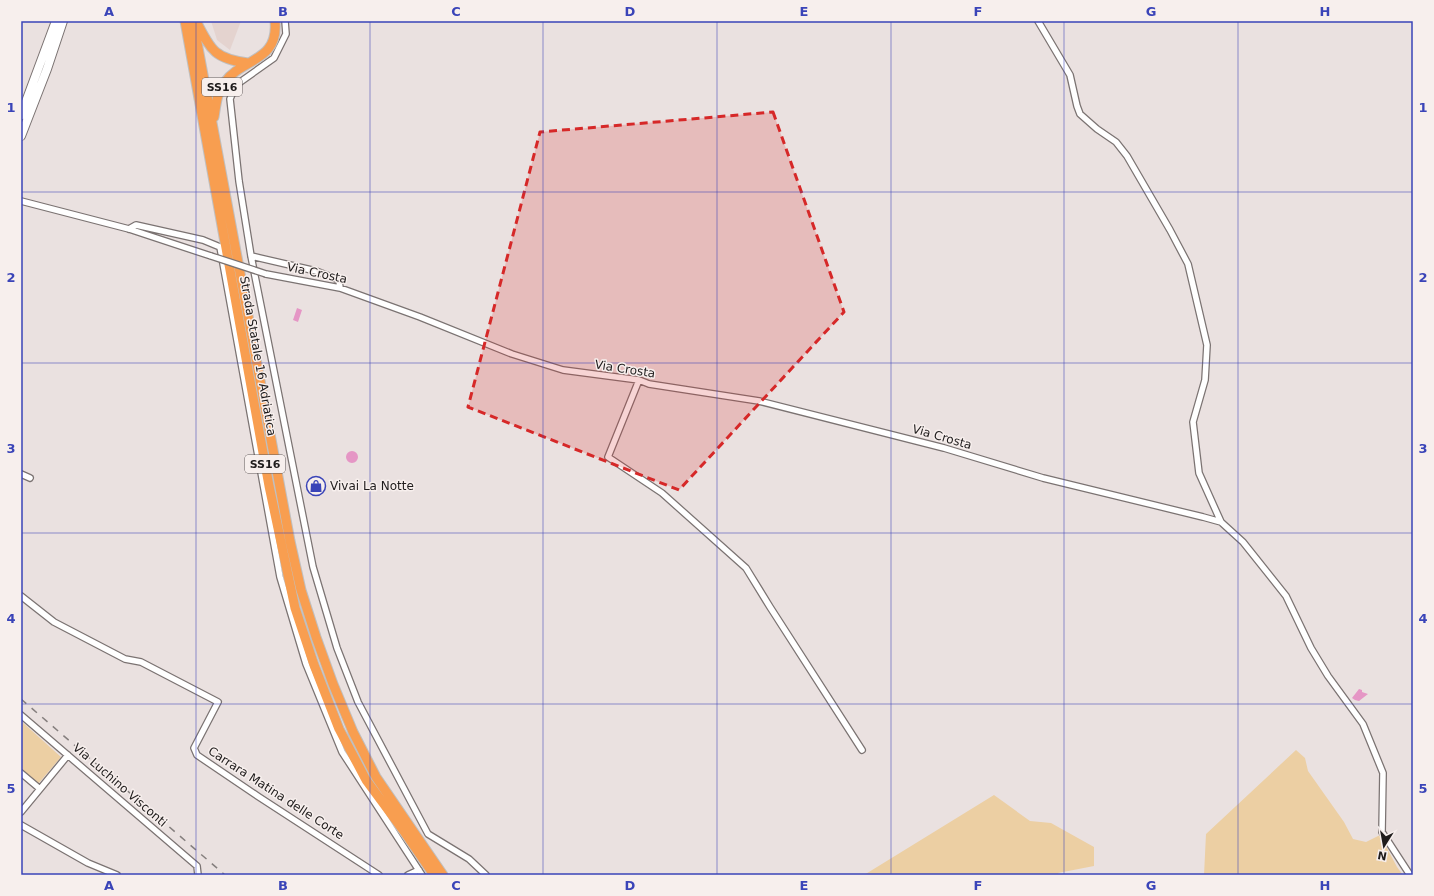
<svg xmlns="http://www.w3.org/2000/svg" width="1434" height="896" viewBox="0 0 1434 896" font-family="'DejaVu Sans',sans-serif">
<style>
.built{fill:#e4d3cf}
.green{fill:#eccfa3}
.water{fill:#e596c5}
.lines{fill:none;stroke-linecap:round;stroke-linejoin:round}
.minor-casing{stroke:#7b7372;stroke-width:8}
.secondary-casing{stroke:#7b7372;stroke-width:10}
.trunk-casing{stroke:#c0bfbf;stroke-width:11}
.minor{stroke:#fff;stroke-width:5.5}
.secondary{stroke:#fff;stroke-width:8}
.trunk{stroke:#f89e50;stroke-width:9}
.rail{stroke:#857f7e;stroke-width:1.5;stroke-dasharray:7 7;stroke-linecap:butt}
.minor-bridge-casing{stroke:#7b7372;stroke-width:8;stroke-linecap:butt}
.minor-bridge{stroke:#fff;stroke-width:5.5}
.marked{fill:#d62828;fill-opacity:0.2;stroke:#d62828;stroke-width:3;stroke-dasharray:8 5;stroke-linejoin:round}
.grid{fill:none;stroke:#3a44b8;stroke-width:1;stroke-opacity:0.55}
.labels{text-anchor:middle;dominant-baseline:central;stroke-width:3;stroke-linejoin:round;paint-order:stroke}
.shield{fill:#f7efed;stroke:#605b5b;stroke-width:1}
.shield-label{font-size:11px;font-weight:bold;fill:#1f1c1c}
.street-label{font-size:12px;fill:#1f1c1c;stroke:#f7efed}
.poi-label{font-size:12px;fill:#1f1c1c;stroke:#f7efed;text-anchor:start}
.neatline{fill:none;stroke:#3a44b8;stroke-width:1.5}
.grid-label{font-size:13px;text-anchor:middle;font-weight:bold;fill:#3a44b8}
</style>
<rect width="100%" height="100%" fill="#eae1e0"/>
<path class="built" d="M 211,21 L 241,21 L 230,50 L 217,40 Z"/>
<path class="green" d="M 21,721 L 61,757 L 38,784 L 21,770 Z
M 1296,750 L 1305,758 L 1308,771 L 1344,822 L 1353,839 L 1366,842 L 1380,835 L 1397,867 L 1403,875 L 1204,875 L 1206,834 Z
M 994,795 L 1030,821 L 1051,823 L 1094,847 L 1094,866 L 1058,873 L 1059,875 L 864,875 Z"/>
<path class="water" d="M 297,308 L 302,310 L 298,322 L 293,320 Z
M346 457a6 6 0 1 1 12 0a6 6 0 1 1-12 0Z
M 1359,689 L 1362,690 L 1362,692 L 1368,694 L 1359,701 L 1355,700 L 1352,698 Z"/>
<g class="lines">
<defs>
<path id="minor" d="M 285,21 L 286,34 L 274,58 L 236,85 L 230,99 L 239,181 L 251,256 L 313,567 L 337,648 L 358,702 L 428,834 L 469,859 L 486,875
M 1038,21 L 1070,75 L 1077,106 L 1080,114 L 1097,129 L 1116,142 L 1127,156 L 1170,230 L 1188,264 L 1207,345 L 1205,380 L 1193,422 L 1199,473 L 1221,522 L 1243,542 L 1286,596 L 1311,648 L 1328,676 L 1363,724 L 1383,773 L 1382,832 L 1410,875
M 21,201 L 129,229 L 211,256
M 129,229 L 136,225 L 203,240 L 220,247 L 280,577 L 306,664 L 342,752 L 422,875
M 251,256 L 316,271 L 339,280 L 340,288
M 266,274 L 340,288 L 420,317 L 512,354 L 563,370 L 639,380 L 649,384 L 759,401 L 944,448 L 1043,478 L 1203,517 L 1221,522
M 639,380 L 608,457 L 662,493 L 746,568 L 770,607 L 862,750
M 21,474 L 30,478
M 21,596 L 54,622 L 125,659 L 141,662 L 218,702 L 194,748 L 197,755 L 259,797 L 379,875
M 21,715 L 197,866 L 198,875
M 21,773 L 40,789
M 21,812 L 68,755
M 21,825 L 88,863 L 117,875
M 408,875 L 419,870"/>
<path id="secondary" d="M 21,115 L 56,21
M 21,136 L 47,69 L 63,21"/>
<path id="trunk" d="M 185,21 L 269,486 L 295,608 L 314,665 L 339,729 L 366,780 L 403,830 L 434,875
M 193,21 L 290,541 L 301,590 L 316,637 L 333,684 L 353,732 L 376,777 L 443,875
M 197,23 C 211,51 216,59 248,63
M 214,117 C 216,105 217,91 225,82 C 242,58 279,62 275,21"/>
</defs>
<use href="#minor" class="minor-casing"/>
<use href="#secondary" class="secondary-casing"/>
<use href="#trunk" class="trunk-casing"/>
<use href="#minor" class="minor"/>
<use href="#secondary" class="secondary"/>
<use href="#trunk" class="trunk"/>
<path class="rail" d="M 21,699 L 225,875"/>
<defs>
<path id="minor-bridge" d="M 211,256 L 266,274"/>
</defs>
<use href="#minor-bridge" class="minor-bridge-casing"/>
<use href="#minor-bridge" class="minor-bridge"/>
</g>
<path class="marked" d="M 773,112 L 844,312 L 679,490 L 468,407 L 540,132 Z"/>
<path class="grid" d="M 196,21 L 196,875M 370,21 L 370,875M 543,21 L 543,875M 717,21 L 717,875M 891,21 L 891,875M 1064,21 L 1064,875M 1238,21 L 1238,875M 21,192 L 1413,192M 21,363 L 1413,363M 21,533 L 1413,533M 21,704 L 1413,704"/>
<defs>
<symbol id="shop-ring" viewBox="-11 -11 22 22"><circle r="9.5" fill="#f7efed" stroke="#3a44b8" stroke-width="1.5"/><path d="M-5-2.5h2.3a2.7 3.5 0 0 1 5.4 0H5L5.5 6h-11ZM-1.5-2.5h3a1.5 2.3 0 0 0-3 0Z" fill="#3a44b8"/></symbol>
</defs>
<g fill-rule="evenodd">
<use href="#shop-ring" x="305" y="475" width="22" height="22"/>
</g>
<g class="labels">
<g class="shield">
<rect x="202" y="78" width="40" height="18" rx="3"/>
<rect x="245" y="455" width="40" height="18" rx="3"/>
</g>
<g class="shield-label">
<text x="222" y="87">SS16</text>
<text x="265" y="464">SS16</text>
</g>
<g class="street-label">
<text transform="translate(317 273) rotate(12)">Via Crosta</text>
<text transform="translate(258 356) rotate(80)">Strada Statale 16 Adriatica</text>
<text transform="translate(625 369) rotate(9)">Via Crosta</text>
<text transform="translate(942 437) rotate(16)">Via Crosta</text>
<text transform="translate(120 785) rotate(41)">Via Luchino Visconti</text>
<text transform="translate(276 793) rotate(33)">Carrara Matina delle Corte</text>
</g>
<g class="poi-label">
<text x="330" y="486">Vivai La Notte</text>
</g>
</g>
<rect width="1434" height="896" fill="none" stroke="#f7efed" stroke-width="44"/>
<g transform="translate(1384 846) rotate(191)" stroke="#f7efed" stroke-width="3" paint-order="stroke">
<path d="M0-3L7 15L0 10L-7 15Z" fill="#1f1c1c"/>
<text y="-6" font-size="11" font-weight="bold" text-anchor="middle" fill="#1f1c1c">N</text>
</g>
<rect x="22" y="22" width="1390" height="852" class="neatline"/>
<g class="grid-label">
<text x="109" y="16">A</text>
<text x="283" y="16">B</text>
<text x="456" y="16">C</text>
<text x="630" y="16">D</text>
<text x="804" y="16">E</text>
<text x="978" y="16">F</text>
<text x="1151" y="16">G</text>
<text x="1325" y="16">H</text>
<text x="11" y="112">1</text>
<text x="1423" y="112">1</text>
<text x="11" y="282">2</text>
<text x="1423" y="282">2</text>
<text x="11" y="453">3</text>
<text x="1423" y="453">3</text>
<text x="11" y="623">4</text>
<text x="1423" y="623">4</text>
<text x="11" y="793">5</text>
<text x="1423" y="793">5</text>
<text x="109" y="890">A</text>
<text x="283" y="890">B</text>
<text x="456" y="890">C</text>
<text x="630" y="890">D</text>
<text x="804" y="890">E</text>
<text x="978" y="890">F</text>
<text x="1151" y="890">G</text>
<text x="1325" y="890">H</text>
</g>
</svg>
